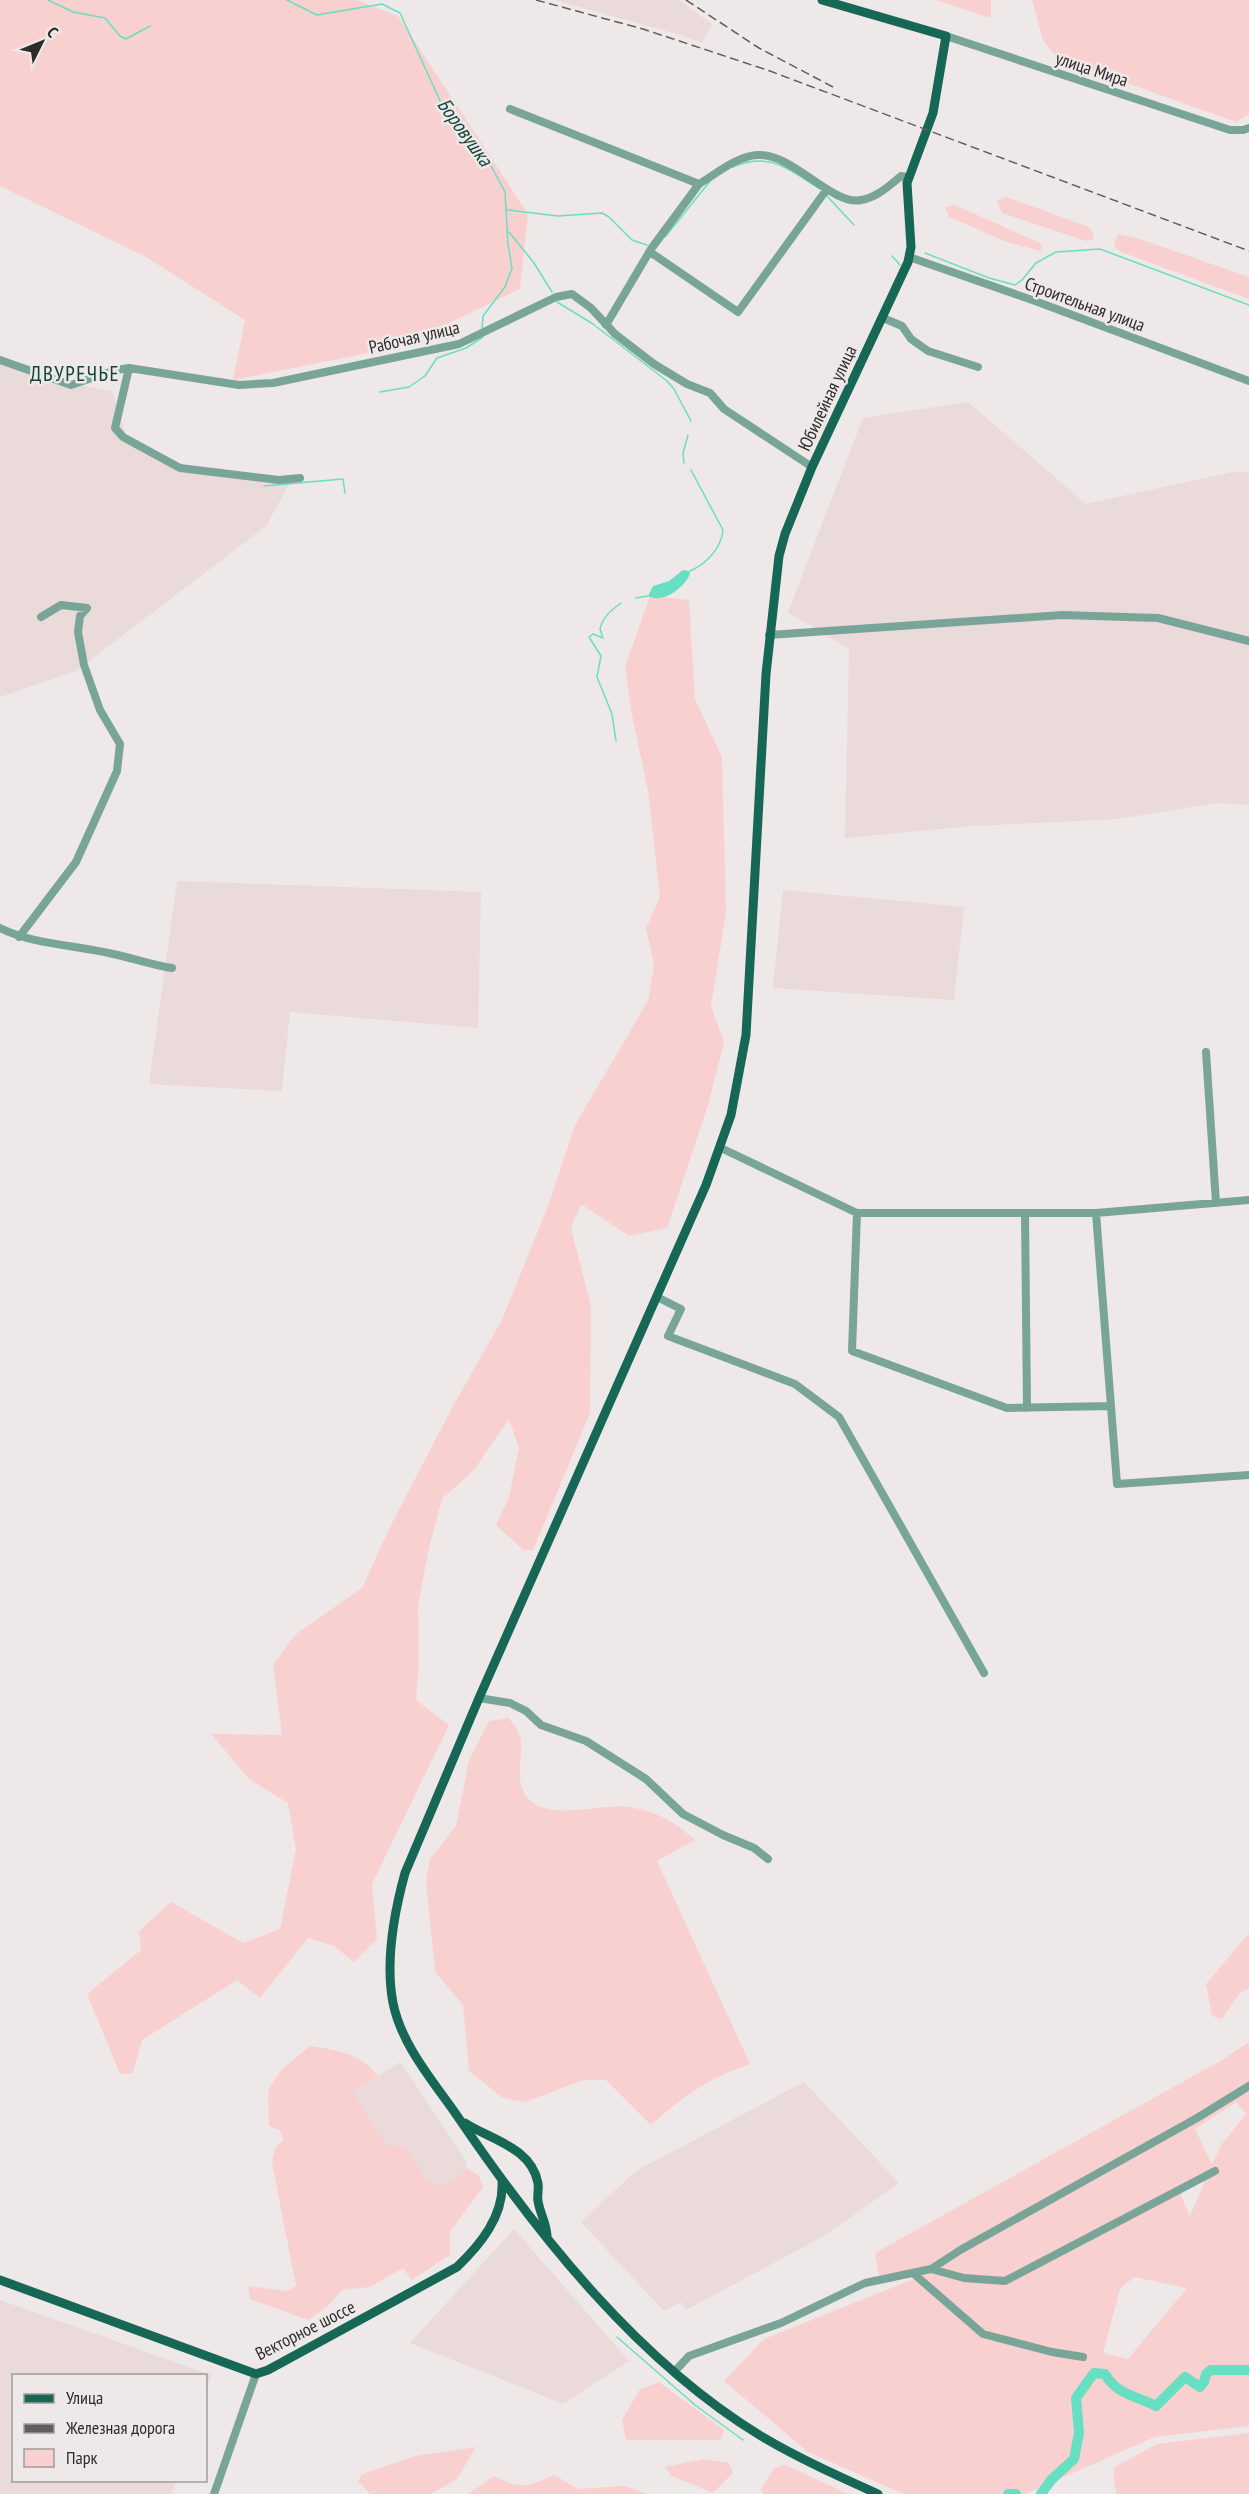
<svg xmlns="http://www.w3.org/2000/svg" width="1249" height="2494" viewBox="0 0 1249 2494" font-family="'PT Sans Narrow',sans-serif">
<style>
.built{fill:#eadada}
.green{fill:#f9d0d0;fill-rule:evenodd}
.water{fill:#67dfc2}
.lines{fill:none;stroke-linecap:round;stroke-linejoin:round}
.stream{stroke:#67dfc2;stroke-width:1.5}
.river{stroke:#67dfc2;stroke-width:10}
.minor{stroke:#78a598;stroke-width:8}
.major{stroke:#166756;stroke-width:9}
.rail{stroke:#615d5d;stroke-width:1.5;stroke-dasharray:9 4.5;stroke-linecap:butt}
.labels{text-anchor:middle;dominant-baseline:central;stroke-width:5;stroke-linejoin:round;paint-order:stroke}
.street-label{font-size:18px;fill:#2d2b2b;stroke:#efe8e8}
.water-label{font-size:20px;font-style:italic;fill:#0f453a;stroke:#efe8e8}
.quarter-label{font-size:21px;letter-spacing:1.5px;fill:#0c4539;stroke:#efe8e8}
</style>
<rect width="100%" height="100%" fill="#efe8e8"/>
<path class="built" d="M 554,0 L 679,0 L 712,24 L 702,43 L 677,34 Z
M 0,357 L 63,382 L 112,391 L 127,438 L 188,468 L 249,475 L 293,477 L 266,526 L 76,671 L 0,697 Z
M 968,402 L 1086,504 L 1232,472 L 1249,472 L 1249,805 L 1216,803 L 1118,819 L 972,826 L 845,838 L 849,649 L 788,612 L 863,418 Z
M 177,881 L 481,892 L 478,1028 L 290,1012 L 282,1091 L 149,1084 Z
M 783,890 L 964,907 L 954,1000 L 773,988 Z
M 400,2062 L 465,2159 L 467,2168 L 450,2183 L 437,2187 L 427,2180 L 406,2148 L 386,2146 L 353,2093 Z
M 804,2082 L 899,2183 L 824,2236 L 686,2310 L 681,2302 L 664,2311 L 581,2222 L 636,2171 Z
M 514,2229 L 629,2361 L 563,2404 L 410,2343 Z
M 0,2300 L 211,2375 L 206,2392 L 206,2376 L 14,2376 L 14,2480 L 176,2481 L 171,2494 L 0,2494 Z"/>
<path class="green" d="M 0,0 L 356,0 L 398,16 L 528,214 L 520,289 L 399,347 L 233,380 L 245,320 L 146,257 L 0,186 Z
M 935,0 L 991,0 L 991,18 Z
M 1032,0 L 1249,0 L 1249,114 L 1236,122 L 1057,58 L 1043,40 Z
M 1006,197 L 1089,227 L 1094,235 L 1092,240 L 1086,241 L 1002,213 L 997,201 Z
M 955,205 L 1042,244 L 1041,251 L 1007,242 L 949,217 L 945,207 Z
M 1118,234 L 1137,238 L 1249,277 L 1249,299 L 1121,252 L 1114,246 Z
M 651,593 L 662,597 L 689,600 L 695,699 L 722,757 L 726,913 L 711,1006 L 724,1042 L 708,1105 L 667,1228 L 629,1236 L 581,1204 L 571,1228 L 591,1307 L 590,1413 L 533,1550 L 523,1550 L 496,1525 L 509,1497 L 519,1448 L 509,1419 L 474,1470 L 442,1499 L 429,1548 L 418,1607 L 419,1660 L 416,1700 L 449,1725 L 372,1884 L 377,1939 L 354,1962 L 334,1946 L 308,1938 L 260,1998 L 237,1980 L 142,2040 L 133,2073 L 120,2074 L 87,1994 L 141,1950 L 139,1931 L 171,1902 L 243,1943 L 280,1929 L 296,1849 L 288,1803 L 249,1779 L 211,1734 L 282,1735 L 273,1665 L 296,1634 L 362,1588 L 391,1525 L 453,1406 L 502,1320 L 550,1201 L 575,1125 L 648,1001 L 654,965 L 646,928 L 660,897 L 648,791 L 632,715 L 625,667 Z
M 509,1718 C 512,1723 517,1728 519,1733 C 526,1752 512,1777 527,1797 C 548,1824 604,1801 634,1808 C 660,1813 676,1823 695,1840 L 657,1861 L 750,2064 C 708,2078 684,2096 651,2125 L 606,2080 L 584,2080 L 525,2102 L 503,2098 L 469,2071 L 463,2005 L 435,1972 L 426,1881 L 430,1859 L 456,1826 L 469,1760 L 489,1721 Z
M 1249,1933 L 1249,1988 L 1240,1993 L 1222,2019 L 1212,2016 L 1206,1984 Z
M 1249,2042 L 1249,2426 L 1155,2437 L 1025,2494 L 904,2494 L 808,2452 L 724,2381 L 764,2339 L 919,2277 L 915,2272 L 879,2275 L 875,2253 L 1222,2060 ZM 1236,2102 L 1246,2114 L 1221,2145 L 1212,2164 L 1195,2129 ZM 1207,2176 L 1190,2216 L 1189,2215 L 1179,2190 ZM 1134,2277 L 1187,2288 L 1128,2359 L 1103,2353 L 1120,2289 Z
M 310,2046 C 337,2050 360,2053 378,2076 L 353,2093 L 386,2145 L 406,2148 L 427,2180 L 437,2186 L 450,2183 L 467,2168 L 479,2176 L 483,2187 L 450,2232 L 450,2255 L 412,2280 L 403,2268 L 370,2287 L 342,2290 L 327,2307 L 308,2320 L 250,2299 L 248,2286 L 287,2291 L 296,2286 L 272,2163 L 275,2148 L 283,2140 L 280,2130 L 269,2126 L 268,2091 L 281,2070 Z
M 659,2382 L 724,2430 L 721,2440 L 626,2440 L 622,2420 L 640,2389 Z
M 1249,2433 L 1249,2494 L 1116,2494 L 1113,2468 L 1157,2444 Z
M 476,2447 L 457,2479 L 431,2494 L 370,2494 L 358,2481 L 362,2474 L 415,2456 Z
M 704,2459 L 729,2463 L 733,2473 L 713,2493 L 672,2476 L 664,2467 Z
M 786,2465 L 848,2494 L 763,2494 L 761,2490 L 774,2468 Z
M 554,2475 L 578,2489 L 624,2486 L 648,2494 L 468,2494 L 494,2476 C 520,2490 528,2487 554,2475 Z"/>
<path class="water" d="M 683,570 L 689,571 L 690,574 C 684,588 663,604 648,596 L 653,586 L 669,581 Z"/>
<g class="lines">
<path class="stream" d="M 48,0 L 73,12 L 105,18 L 120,36 L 126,39 L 150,26
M 287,0 L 317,15 L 382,4 L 400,13 L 442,105 L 480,145 L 505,192 L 508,244 L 512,268 L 505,287 L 483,316 L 482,329
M 733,167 C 771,151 789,170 820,189
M 826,195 L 854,225
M 507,210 L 558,216 L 602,213 L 609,217 L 632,240 L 647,245
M 509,232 L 534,263 L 552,292
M 665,237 L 711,180
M 925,253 L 989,278 L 1015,285 L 1022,280 L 1036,263 L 1056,252 L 1100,249 L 1249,305
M 892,256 L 900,265
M 557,302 L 593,324 L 667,381 L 674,389 L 691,421
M 380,392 L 409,387 L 425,376 L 437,358 L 466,348 L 483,337
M 684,463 L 683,453 L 688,435
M 264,486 L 343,479 L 345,493
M 690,571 C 706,564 721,549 723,530 L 691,470
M 636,598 L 648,596
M 616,741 L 612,714 L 597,677 L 601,656 L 589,637 L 593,634 L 603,638 L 600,629 C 603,617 611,610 621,603
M 617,2337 L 695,2405 L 743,2440"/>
<path class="river" d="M 1008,2494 L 1016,2494
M 1041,2494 L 1051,2480 L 1074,2459 L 1079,2433 L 1076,2398 L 1094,2373 L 1105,2374 C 1117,2395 1137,2396 1156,2406 L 1185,2377 L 1200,2387 L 1204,2382 L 1206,2374 L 1211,2370 L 1249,2370"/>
<path class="minor" d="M 946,36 L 1230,130 L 1243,130 L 1249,128
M 510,109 L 699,184 C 716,174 737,156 757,155 C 793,153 832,206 861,200 C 876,198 889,186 901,176 L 908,177
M 650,252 L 738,312 L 827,189
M 909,257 L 1035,301 L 1249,381
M 883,318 L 902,326 L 911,339 L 928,351 L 978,367
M 606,325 L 651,249 L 699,184
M 0,360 L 71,385 L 116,370 L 129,368 L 239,385 L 273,383 L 459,344 L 556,297 L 572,294 L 591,308 L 615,334 L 654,364 L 687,384 L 710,393 L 724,409 L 812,467
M 129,368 L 115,428 L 123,437 L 180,468 L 279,480 L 300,478
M 769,635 L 1062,615 L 1158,618 L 1249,641
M 0,928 C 35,945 76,945 113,954 C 133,958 152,965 172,968
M 19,937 L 76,862 L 117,771 L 120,744 L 100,710 L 84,665 L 78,632 L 80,616 L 87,608 L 61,605 L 41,617
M 1206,1052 L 1216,1203
M 721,1148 L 857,1213 L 1096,1213 L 1249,1200
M 857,1213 L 852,1351 L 1007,1408 L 1111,1406
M 1025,1213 L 1027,1408
M 1096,1213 L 1117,1484 L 1249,1475
M 657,1297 L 681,1309 L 668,1336 L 795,1384 L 839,1417 L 984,1673
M 479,1698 L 510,1703 L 526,1711 L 541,1725 L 586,1741 L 646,1779 L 683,1814 L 723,1835 L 754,1848 L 768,1859
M 931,2269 L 964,2278 L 1005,2281 L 1215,2171
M 914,2274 L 983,2334 L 1052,2352 L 1083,2357
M 675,2371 L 689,2356 L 781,2323 L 865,2283 L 931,2269 L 962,2249 L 1197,2118 L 1249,2086
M 214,2494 L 256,2374"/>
<path class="major" d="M 822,0 L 946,36 L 933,113 L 907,183 L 911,247 L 908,262 L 812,467 L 785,534 L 779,556 L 766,674 L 746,1035 L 731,1115 L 706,1185 L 479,1698 L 405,1873 C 394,1913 385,1961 393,2003 C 402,2047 435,2083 460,2120 C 539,2236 639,2362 761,2436 C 798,2458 838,2476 878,2494
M 465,2123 C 491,2140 531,2147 538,2183 C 539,2189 537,2195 538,2201 C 540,2214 547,2224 547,2237
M 0,2280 L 256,2374 L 268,2370 L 457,2267 C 480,2245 504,2216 502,2182"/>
<path class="rail" d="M 536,0 L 643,29 L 770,71 L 1249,251
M 686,0 L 759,48 L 833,87"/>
</g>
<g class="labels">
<g class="street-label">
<text transform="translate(1092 69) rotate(18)">улица Мира</text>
<text transform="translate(1085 304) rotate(20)">Строительная улица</text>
<text transform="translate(414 337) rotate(-13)">Рабочая улица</text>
<text transform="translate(827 398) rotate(-65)">Юбилейная улица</text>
<text transform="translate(305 2330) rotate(-27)">Векторное шоссе</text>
</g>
<g class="water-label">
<text transform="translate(465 132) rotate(54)">Боровушка</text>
</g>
<g class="quarter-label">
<text x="75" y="373">ДВУРЕЧЬЕ</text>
</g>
</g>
<rect x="12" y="2374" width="195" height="108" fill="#efe8e8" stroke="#a19c9c" stroke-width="1.5"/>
<rect x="24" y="2394" width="30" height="9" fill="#166756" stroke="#a19c9c" stroke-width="1.5"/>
<text x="66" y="2404" font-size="18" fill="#2d2b2b">Улица</text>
<rect x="24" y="2424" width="30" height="9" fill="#615d5d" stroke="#a19c9c" stroke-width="1.5"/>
<text x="66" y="2434" font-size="18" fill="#2d2b2b">Железная дорога</text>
<rect x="24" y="2449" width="30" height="18" fill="#f9d0d0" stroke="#a19c9c" stroke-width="1.5"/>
<text x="66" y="2464" font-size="18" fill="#2d2b2b">Парк</text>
<g transform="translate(42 42) rotate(47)" stroke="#efe8e8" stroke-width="4.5" paint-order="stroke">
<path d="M0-4.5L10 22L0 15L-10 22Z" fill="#2d2b2b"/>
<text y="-9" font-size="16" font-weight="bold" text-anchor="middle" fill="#2d2b2b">С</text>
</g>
</svg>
